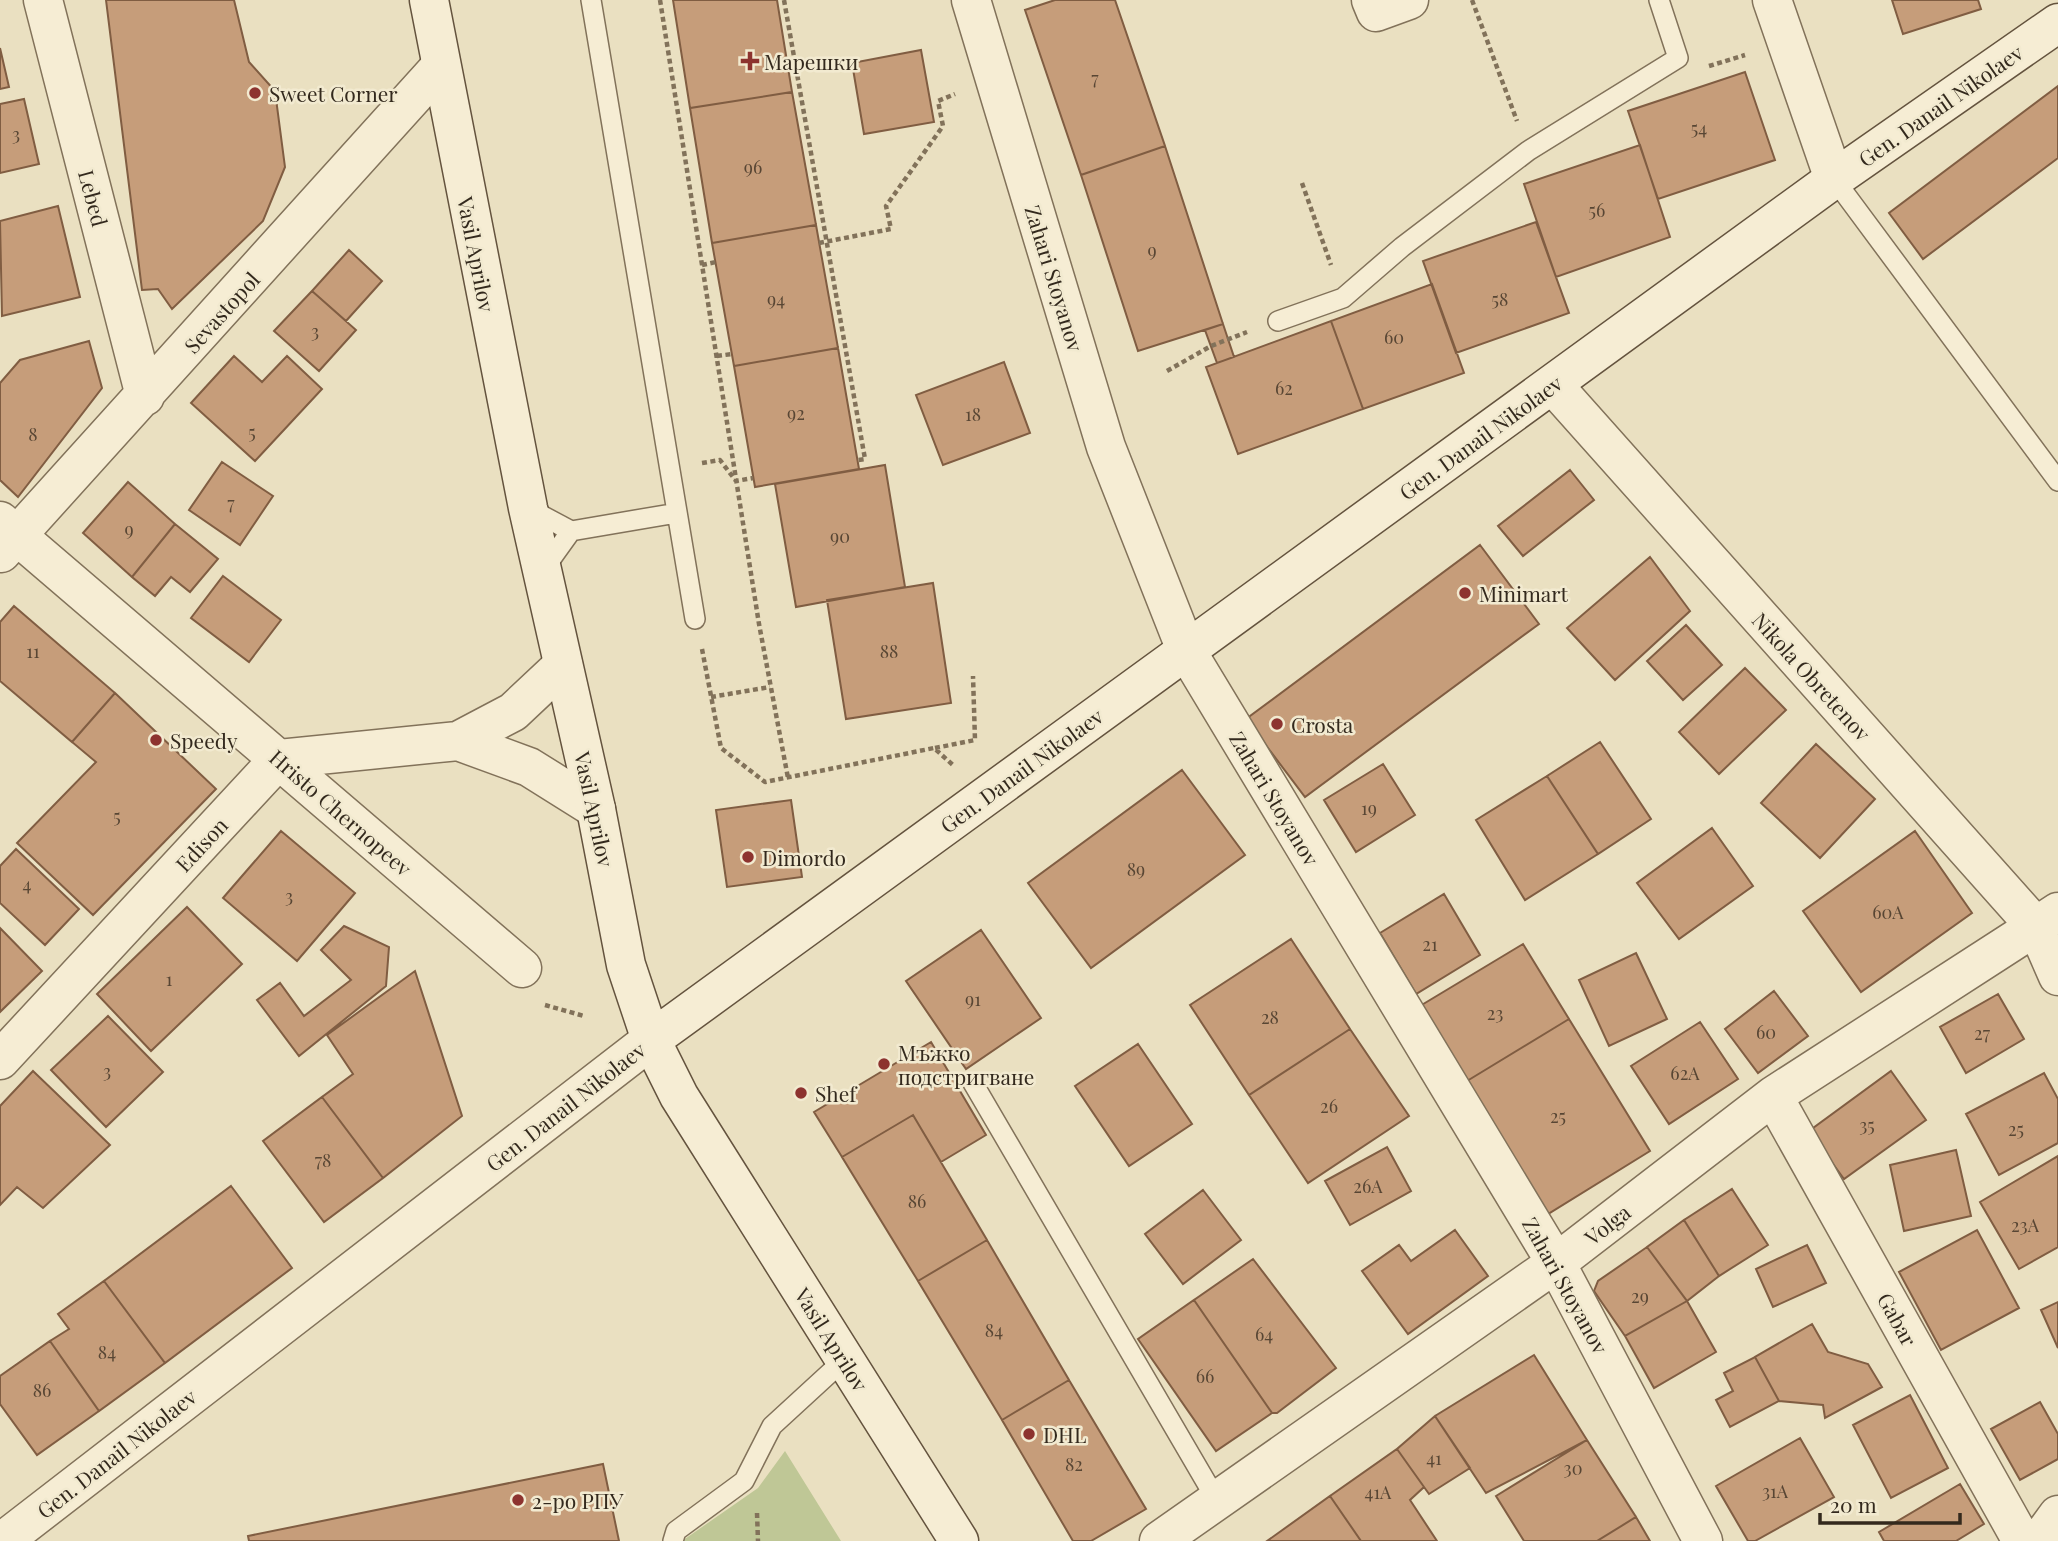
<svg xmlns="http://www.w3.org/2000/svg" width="2058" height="1541" viewBox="0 0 2058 1541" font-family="'Playfair Display',serif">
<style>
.green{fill:#bfc796}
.building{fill:#c69d7a;stroke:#805d42;stroke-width:2}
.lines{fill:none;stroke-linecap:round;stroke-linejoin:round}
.lane-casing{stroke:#82725a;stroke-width:22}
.street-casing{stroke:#82725a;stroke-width:41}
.secondary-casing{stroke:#64533e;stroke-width:41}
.path{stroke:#82725a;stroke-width:4.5;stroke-dasharray:5 3.5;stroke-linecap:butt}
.lane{stroke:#f6edd4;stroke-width:19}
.street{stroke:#f6edd4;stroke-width:38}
.secondary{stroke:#f6edd4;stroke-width:38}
.poi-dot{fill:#8d332f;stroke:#f2ead0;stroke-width:2.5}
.labels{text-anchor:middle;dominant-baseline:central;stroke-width:5;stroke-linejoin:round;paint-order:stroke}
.number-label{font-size:18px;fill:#584634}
.poi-label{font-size:21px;fill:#33291d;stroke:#f2ead0;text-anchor:start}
.street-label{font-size:21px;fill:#33291d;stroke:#f2ead0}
</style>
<rect width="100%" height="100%" fill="#eae0c1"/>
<path class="green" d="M 785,1451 L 841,1541 L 682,1541 L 758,1488 Z"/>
<path class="building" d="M 106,0 L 234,0 L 249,62 L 275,91 L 285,167 L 263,221 L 172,309 L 158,289 L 142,290 Z
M 673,0 L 777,0 L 792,92 L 690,108 Z
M 1055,0 L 1115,0 L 1165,146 L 1081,175 L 1025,10 Z
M 1892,0 L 1978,0 L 1981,9 L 1903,34 Z
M 0,48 L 9,87 L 0,89 Z
M 921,50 L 934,122 L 864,134 L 852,63 Z
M 1745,72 L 1775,160 L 1658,199 L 1628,111 Z
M 2058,86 L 2058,158 L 1923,259 L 1889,213 Z
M 792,92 L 816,225 L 712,243 L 690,108 Z
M 24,99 L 39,164 L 0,173 L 0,104 Z
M 1640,145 L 1670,237 L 1556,277 L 1524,184 Z
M 1165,146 L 1223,324 L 1138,351 L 1081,175 Z
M 58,206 L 80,297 L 2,316 L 0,221 Z
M 1536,222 L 1569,313 L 1456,353 L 1423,261 Z
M 816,225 L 838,348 L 734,366 L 712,243 Z
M 349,250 L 382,281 L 346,321 L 312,291 Z
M 1432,284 L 1464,373 L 1363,409 L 1331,321 Z
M 312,291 L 356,330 L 319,371 L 274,331 Z
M 1331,321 L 1363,409 L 1238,454 L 1206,367 Z
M 1223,324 L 1234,357 L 1217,363 L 1205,330 Z
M 89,341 L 102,388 L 18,497 L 0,480 L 0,383 L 20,360 Z
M 838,348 L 859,469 L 755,487 L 734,366 Z
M 234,356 L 262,382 L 287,356 L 322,389 L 255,461 L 191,403 Z
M 1004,362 L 1030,433 L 943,465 L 916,395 Z
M 222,462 L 273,496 L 240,545 L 189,510 Z
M 885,465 L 905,587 L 796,607 L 775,484 Z
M 1570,470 L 1594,500 L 1523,556 L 1498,526 Z
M 128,482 L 175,524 L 132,577 L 83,533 Z
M 175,524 L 218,559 L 190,592 L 171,577 L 155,596 L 132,577 Z
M 1480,545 L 1539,624 L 1305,797 L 1246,719 Z
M 1650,557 L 1690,611 L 1615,680 L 1567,628 Z
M 223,576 L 281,620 L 249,662 L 191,618 Z
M 933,583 L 951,703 L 846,719 L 827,600 Z
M 14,606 L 115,693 L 72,742 L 0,681 L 0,622 Z
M 1686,625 L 1722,665 L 1683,700 L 1647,661 Z
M 1745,668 L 1786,710 L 1719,774 L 1679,732 Z
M 115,693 L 216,789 L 93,915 L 17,843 L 96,762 L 72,742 Z
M 1600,742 L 1651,819 L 1598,854 L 1547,776 Z
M 1816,744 L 1875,799 L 1820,858 L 1761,803 Z
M 1383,764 L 1415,815 L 1356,852 L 1324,800 Z
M 1182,770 L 1245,855 L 1091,968 L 1028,883 Z
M 1547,776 L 1598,854 L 1525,900 L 1476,820 Z
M 791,800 L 802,877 L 727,887 L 716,810 Z
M 1712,828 L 1753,886 L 1679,939 L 1637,883 Z
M 281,831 L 355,893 L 297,961 L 223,898 Z
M 1915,831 L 1972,913 L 1861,992 L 1803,911 Z
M 16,849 L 79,909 L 45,945 L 0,903 L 0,866 Z
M 1444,894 L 1480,955 L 1416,994 L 1380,933 Z
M 187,907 L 242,964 L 151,1051 L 97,994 Z
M 344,926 L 389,947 L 386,986 L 299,1056 L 257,1000 L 280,983 L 304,1016 L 351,980 L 321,950 Z
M 0,928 L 42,971 L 0,1012 Z
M 981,930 L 1041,1018 L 966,1069 L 906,981 Z
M 1291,939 L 1350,1029 L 1249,1095 L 1190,1005 Z
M 1523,944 L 1569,1019 L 1467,1081 L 1420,1006 Z
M 1636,953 L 1667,1019 L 1609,1046 L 1579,980 Z
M 415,971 L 462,1116 L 383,1178 L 322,1097 L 353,1074 L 327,1035 Z
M 1774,991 L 1808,1036 L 1758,1073 L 1725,1029 Z
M 1998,994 L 2024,1039 L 1966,1073 L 1940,1027 Z
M 108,1016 L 163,1072 L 106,1127 L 51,1070 Z
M 1569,1019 L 1650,1151 L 1548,1214 L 1467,1081 Z
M 1700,1022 L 1738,1079 L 1669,1124 L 1631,1066 Z
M 1350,1029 L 1409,1116 L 1308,1183 L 1249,1095 Z
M 931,1042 L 986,1135 L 941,1162 L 913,1115 L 842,1157 L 814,1112 Z
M 1138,1044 L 1192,1124 L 1129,1166 L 1075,1086 Z
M 33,1071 L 110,1145 L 43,1208 L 17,1187 L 0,1205 L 0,1106 Z
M 1891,1071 L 1926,1120 L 1844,1179 L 1809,1131 Z
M 2044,1073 L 2058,1099 L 2058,1143 L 1999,1175 L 1966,1114 Z
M 322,1097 L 383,1178 L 324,1222 L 263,1141 Z
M 913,1115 L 987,1240 L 918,1281 L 842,1157 Z
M 1387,1147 L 1411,1191 L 1350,1225 L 1325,1181 Z
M 1956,1150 L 1971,1216 L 1904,1231 L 1890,1165 Z
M 2058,1156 L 2058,1247 L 2019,1269 L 1980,1202 Z
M 231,1186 L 292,1268 L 165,1363 L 104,1281 Z
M 1732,1189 L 1768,1245 L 1719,1276 L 1684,1220 Z
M 1203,1190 L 1241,1240 L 1183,1284 L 1145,1234 Z
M 1684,1220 L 1719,1276 L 1687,1301 L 1647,1247 Z
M 1455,1230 L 1488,1276 L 1408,1334 L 1362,1271 L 1399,1245 L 1411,1261 Z
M 1977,1230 L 2019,1308 L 1941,1350 L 1899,1272 Z
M 987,1240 L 1069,1380 L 1002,1420 L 918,1281 Z
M 1807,1245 L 1826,1283 L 1773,1307 L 1756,1269 Z
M 1647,1247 L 1687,1301 L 1625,1336 L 1594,1291 L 1598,1281 Z
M 1253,1259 L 1336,1368 L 1277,1413 L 1272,1413 L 1194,1300 Z
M 104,1281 L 165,1363 L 99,1411 L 50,1341 L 69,1329 L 58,1314 Z
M 1194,1300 L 1272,1413 L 1216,1451 L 1138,1339 Z
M 1687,1301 L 1716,1352 L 1654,1388 L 1625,1336 Z
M 2058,1302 L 2058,1348 L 2041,1310 Z
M 1812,1324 L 1828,1352 L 1868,1364 L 1882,1387 L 1825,1418 L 1823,1405 L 1779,1401 L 1755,1357 Z
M 50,1341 L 99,1411 L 37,1455 L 0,1404 L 0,1376 Z
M 1534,1355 L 1587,1440 L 1486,1493 L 1435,1416 Z
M 1755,1357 L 1779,1401 L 1730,1427 L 1716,1400 L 1733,1391 L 1724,1373 Z
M 1069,1380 L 1146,1509 L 1091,1541 L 1073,1541 L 1002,1420 Z
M 1910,1395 L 1948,1468 L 1891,1498 L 1853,1425 Z
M 2040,1402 L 2058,1434 L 2058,1459 L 2020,1480 L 1991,1429 Z
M 1435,1416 L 1470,1468 L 1429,1494 L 1397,1449 Z
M 1800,1438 L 1834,1497 L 1755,1541 L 1748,1541 L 1716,1486 Z
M 1587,1440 L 1636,1517 L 1597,1541 L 1524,1541 L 1496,1496 Z
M 1397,1449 L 1424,1487 L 1410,1500 L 1437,1541 L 1361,1541 L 1330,1496 Z
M 603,1464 L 619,1541 L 249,1541 L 248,1536 Z
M 1960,1484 L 1984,1524 L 1956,1541 L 1884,1541 L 1879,1532 Z
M 1330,1496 L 1361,1541 L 1267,1541 Z
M 1636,1517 L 1650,1541 L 1597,1541 Z"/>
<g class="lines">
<defs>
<path id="lane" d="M 591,0 L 695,619
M 1834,179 L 2058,481
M 1278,321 L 1343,298 L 1402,247 L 1528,151 L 1678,58 L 1659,0
M 528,508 L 571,531 L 677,513
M 543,570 L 571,531
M 973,1083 L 1216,1499
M 673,1541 L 676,1531 L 744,1481 L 772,1426 L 845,1359"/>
<path id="street" d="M 43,0 L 145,396
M 971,0 L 1106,447 L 1186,650 L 1556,1263 L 1703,1541
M 1371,0 L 1376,12 L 1409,0
M 1772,0 L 1834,179
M 1553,385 L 2037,928 L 2058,976
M 0,521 L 522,968
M 1,553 L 440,67
M 458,741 L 529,767 L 596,809
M 0,1060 L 279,759 L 458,741 L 513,712 L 563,665
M 1773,1096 L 2022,1541
M 3,1541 L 651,1040
M 1159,1541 L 1556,1263 L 1773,1096 L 2058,912
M 2039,1541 L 2058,1515"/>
<path id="secondary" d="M 429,0 L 528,508 L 596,809 L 626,965 L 651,1040 L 679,1096 L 959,1541
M 651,1040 L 1834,179 L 2058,23"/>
</defs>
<use href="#lane" class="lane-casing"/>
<use href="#street" class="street-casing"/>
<use href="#secondary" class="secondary-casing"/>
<path class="path" d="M 660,0 L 759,624 L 788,778
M 784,0 L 865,459 L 858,460
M 1472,0 L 1517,121
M 1709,66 L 1745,55
M 1302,183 L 1331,265
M 819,243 L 891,229 L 886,206 L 943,126 L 938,101 L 955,94
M 702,265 L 716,262
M 717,356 L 732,354
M 1167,371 L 1211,346 L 1247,332
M 702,463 L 720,460 L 736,481 L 753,478
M 702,649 L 721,748 L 765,782 L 934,748 L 954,766
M 711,697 L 770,687
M 935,748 L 975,740 L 973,676
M 545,1005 L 584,1016
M 757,1513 L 758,1541"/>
<use href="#lane" class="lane"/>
<use href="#street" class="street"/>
<use href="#secondary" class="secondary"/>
</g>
<g class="poi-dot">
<path d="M746.5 50.5h7v7h7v7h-7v7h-7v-7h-7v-7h7z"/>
<circle cx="255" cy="93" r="7"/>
<circle cx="1465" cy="593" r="7"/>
<circle cx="1277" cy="724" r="7"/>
<circle cx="156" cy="740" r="7"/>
<circle cx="748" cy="857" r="7"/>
<circle cx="884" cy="1064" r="7"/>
<circle cx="801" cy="1093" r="7"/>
<circle cx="1029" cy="1434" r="7"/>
<circle cx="518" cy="1500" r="7"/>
</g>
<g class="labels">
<g class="number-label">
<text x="1095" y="78">7</text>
<text x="1699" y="128">54</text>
<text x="16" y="134">3</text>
<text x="753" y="167">96</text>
<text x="1597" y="210">56</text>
<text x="1152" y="250">9</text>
<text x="776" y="299">94</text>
<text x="1500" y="299">58</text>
<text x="315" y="331">3</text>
<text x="1394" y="337">60</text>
<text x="1284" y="388">62</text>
<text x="796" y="413">92</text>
<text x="973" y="414">18</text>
<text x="252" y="432">5</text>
<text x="33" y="434">8</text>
<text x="231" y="503">7</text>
<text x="129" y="529">9</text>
<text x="840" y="536">90</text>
<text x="33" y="651">11</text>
<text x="889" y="651">88</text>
<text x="1369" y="808">19</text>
<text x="117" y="816">5</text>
<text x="1136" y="869">89</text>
<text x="27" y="884">4</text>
<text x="289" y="896">3</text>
<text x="1888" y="912">60А</text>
<text x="1430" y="944">21</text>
<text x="169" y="979">1</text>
<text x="973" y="999">91</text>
<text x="1495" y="1013">23</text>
<text x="1270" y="1017">28</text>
<text x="1766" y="1032">60</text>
<text x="1982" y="1033">27</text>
<text x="107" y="1071">3</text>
<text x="1685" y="1073">62А</text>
<text x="1329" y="1106">26</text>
<text x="1558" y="1116">25</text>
<text x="1867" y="1125">35</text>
<text x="2016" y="1129">25</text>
<text x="323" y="1160">78</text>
<text x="1368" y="1186">26А</text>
<text x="917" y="1201">86</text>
<text x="2025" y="1225">23А</text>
<text x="1640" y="1296">29</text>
<text x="994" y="1330">84</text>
<text x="1264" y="1334">64</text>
<text x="107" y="1352">84</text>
<text x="1205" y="1376">66</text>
<text x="42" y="1390">86</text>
<text x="1434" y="1458">41</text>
<text x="1074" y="1464">82</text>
<text x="1573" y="1468">30</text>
<text x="1775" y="1491">31А</text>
<text x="1378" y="1492">41А</text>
</g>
<g class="poi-label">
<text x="764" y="61">Марешки</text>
<text x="269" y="93">Sweet Corner</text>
<text x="1479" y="593">Minimart</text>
<text x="1291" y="724">Crosta</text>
<text x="170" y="740">Speedy</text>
<text x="762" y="857">Dimordo</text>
<text x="898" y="1052">Мъжко<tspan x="898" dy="24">подстригване</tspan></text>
<text x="815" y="1093">Shef</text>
<text x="1043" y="1434">DHL</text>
<text x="532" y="1500">2-ро РПУ</text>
</g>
<g class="street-label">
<text transform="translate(1940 105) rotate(-35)">Gen. Danail Nikolaev</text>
<text transform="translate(94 198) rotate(75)">Lebed</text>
<text transform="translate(477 254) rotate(79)">Vasil Aprilov</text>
<text transform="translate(1055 278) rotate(73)">Zahari Stoyanov</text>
<text transform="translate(221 312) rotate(-48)">Sevastopol</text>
<text transform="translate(1480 437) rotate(-36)">Gen. Danail Nikolaev</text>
<text transform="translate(1812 676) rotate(48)">Nikola Obretenov</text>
<text transform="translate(1021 770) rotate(-36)">Gen. Danail Nikolaev</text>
<text transform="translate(1275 798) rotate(59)">Zahari Stoyanov</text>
<text transform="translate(595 809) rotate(78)">Vasil Aprilov</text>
<text transform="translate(341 812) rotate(41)">Hristo Chernopeev</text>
<text transform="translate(201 844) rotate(-47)">Edison</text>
<text transform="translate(565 1106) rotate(-38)">Gen. Danail Nikolaev</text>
<text transform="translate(1607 1224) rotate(-38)">Volga</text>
<text transform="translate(1566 1285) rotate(61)">Zahari Stoyanov</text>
<text transform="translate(1898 1319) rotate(61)">Gabar</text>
<text transform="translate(832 1339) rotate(58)">Vasil Aprilov</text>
<text transform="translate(116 1453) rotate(-38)">Gen. Danail Nikolaev</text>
</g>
</g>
<path d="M1820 1513v10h140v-10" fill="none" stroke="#33291d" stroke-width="3.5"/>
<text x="1830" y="1513" font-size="21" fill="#33291d" stroke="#f2ead0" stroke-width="5" paint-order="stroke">20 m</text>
</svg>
